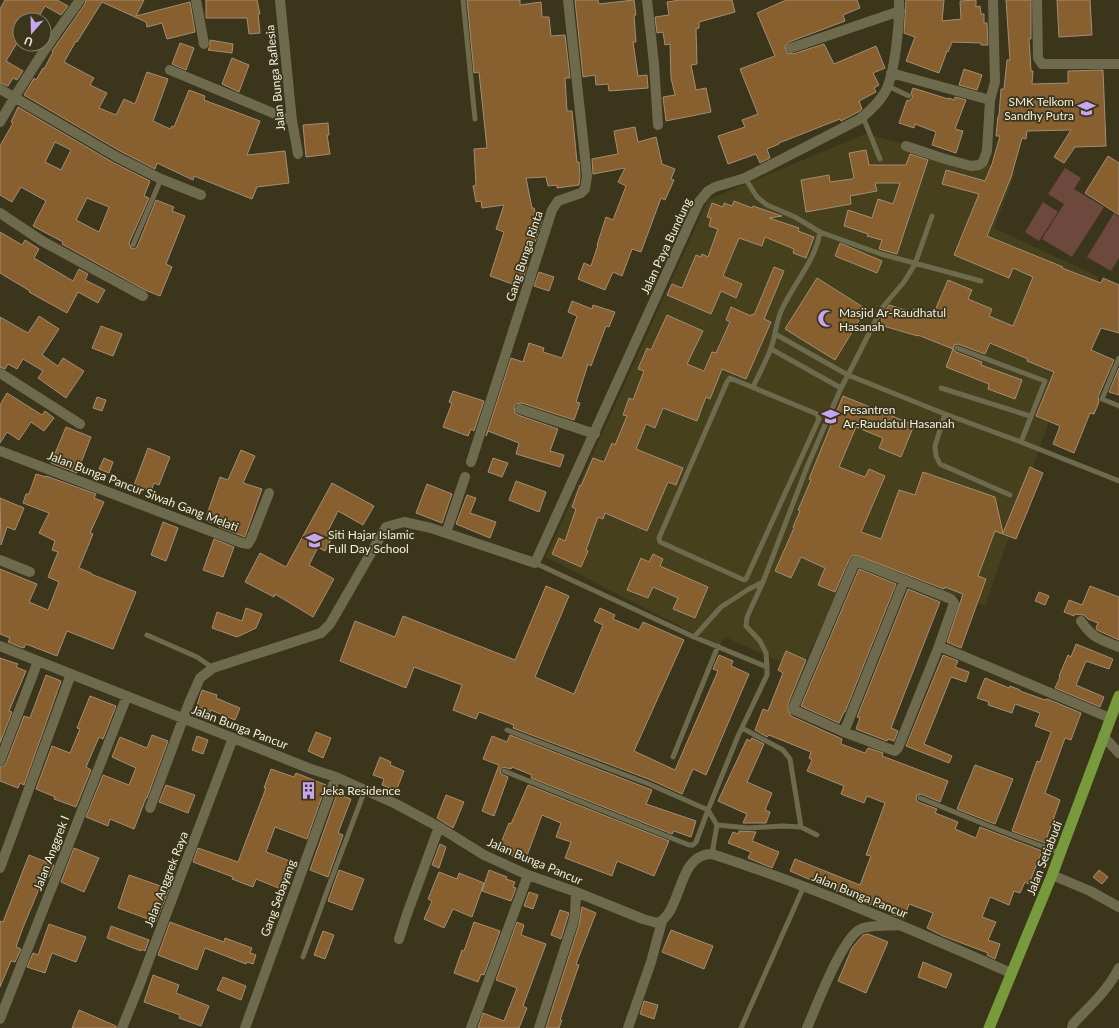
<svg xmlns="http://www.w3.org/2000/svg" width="1119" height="1028" viewBox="0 0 1119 1028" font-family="Lato,sans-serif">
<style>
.built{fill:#46401d}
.green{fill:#6c483d}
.building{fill:#885f2f;stroke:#a38d75;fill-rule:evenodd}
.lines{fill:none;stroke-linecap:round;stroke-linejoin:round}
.service{stroke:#6e6a4d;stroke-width:5}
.minor{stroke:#6e6a4d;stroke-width:10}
.primary{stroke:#78993c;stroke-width:11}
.labels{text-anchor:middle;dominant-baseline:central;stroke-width:3.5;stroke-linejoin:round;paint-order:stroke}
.street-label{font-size:12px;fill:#f1eede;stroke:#3b361b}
.poi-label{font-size:12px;fill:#f1eede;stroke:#3b361b;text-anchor:start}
</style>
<rect width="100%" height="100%" fill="#3b361b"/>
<path class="built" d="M 865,134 L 1016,171 L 994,228 L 1099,277 L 985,606 L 855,556 L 801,671 L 725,637 L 718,646 L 546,557 L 708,200 Z"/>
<path class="green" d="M 1065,168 L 1081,178 L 1074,189 L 1104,207 L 1072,257 L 1042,239 L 1064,204 L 1048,194 Z
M 1043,202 L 1058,212 L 1039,241 L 1025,232 Z
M 1114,213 L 1119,217 L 1119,258 L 1111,271 L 1087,257 Z"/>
<path class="building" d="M 5,0 L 57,0 L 68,6 L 61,15 L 45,6 L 37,20 L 20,20 L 20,38 L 6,61 L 23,71 L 17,80 L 13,78 L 8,86 L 0,83 L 0,9 Z
M 86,0 L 144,0 L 136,16 L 190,2 L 195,32 L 167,39 L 162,23 L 147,27 L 146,22 L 102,2 L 77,42 L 76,41 L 64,62 L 94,78 L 90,85 L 107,93 L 99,108 L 116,115 L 124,99 L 135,104 L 147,72 L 168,79 L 153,121 L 170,129 L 172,126 L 174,127 L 189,90 L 205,96 L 204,100 L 260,121 L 247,155 L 285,151 L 289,183 L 257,187 L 252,199 L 194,176 L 193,180 L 157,163 L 155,169 L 120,151 L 24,95 L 34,78 L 36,80 L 43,68 L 44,69 L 53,52 L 52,51 L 85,4 Z
M 206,0 L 257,0 L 260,14 L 258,14 L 260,33 L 249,34 L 247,18 L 206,18 Z
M 467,0 L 520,0 L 520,5 L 541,2 L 542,17 L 549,17 L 551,36 L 565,35 L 570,78 L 565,78 L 567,111 L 572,111 L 577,162 L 579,162 L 580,176 L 579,185 L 557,188 L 557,185 L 548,186 L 546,177 L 526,178 L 532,208 L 534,208 L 537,219 L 542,220 L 535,242 L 531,241 L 522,266 L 527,267 L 522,282 L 517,280 L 515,285 L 490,276 L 504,232 L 496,229 L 504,205 L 482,208 L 481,201 L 476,202 L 473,186 L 476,185 L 474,149 L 487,148 L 479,72 L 474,73 Z
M 575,0 L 598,0 L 599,4 L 634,0 L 636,15 L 634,15 L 636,42 L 633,42 L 638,76 L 647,75 L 648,88 L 609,91 L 608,84 L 596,85 L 595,75 L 583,77 Z
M 680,0 L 732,0 L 735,12 L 699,22 L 699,28 L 696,29 L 697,64 L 691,65 L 696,90 L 706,88 L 711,112 L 666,121 L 663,97 L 675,95 L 671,78 L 670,44 L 665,45 L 663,32 L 657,33 L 655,17 L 669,15 L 667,2 Z
M 786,0 L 857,0 L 860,8 L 843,15 L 845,21 L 789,42 L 785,47 L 787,53 L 793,54 L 824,44 L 834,64 L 876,46 L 885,68 L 873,73 L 879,85 L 874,88 L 876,92 L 859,101 L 862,109 L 860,111 L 841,121 L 840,119 L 779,143 L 779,144 L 767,149 L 770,158 L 760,163 L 756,154 L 728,164 L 718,136 L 745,127 L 742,120 L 758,114 L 740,69 L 775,56 L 757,13 Z
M 906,0 L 944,0 L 942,21 L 961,19 L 960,1 L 976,0 L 976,7 L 980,6 L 981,14 L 984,14 L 984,23 L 987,23 L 988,45 L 981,45 L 981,43 L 952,42 L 948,52 L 947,51 L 939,73 L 906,61 L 915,37 L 904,33 Z
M 1006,0 L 1031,0 L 1031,39 L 1029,39 L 1031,71 L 1033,71 L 1032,84 L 1068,83 L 1068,71 L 1103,70 L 1106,146 L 1075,147 L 1064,163 L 1054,157 L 1071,130 L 1027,131 L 1026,139 L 1022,138 L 1011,177 L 987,236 L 1063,267 L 1062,268 L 1101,283 L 1103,278 L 1119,285 L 1119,333 L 1101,328 L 1091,350 L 1114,360 L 1098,397 L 1099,402 L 1094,414 L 1090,413 L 1074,453 L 1053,444 L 1060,426 L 1036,416 L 1054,372 L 1027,361 L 1028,359 L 990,343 L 985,354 L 958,344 L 954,345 L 953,349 L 956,352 L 982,362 L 981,365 L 1022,380 L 1015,399 L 988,389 L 989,384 L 946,367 L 953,349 L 918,335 L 918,336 L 880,325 L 883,315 L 889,305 L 912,312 L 913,309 L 933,315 L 948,280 L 972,290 L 968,299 L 992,309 L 989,316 L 1013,326 L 1033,277 L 1013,268 L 1009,278 L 954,255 L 979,194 L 942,184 L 946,170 L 985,181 L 992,164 L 1000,136 L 996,136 L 998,116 L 999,116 L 1001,89 L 1004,89 L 1007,60 L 1010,60 Z
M 1057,0 L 1090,0 L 1092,35 L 1059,37 Z
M 210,40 L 233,44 L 232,53 L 208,50 L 210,46 Z
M 180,43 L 194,48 L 186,70 L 172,64 Z
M 232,58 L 249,65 L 239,92 L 222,84 Z
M 964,69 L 982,75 L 977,90 L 959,85 Z
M 913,88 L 948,99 L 949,98 L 954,100 L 955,97 L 966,100 L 955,129 L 963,131 L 956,153 L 932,145 L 936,132 L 915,124 L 914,128 L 899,123 L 907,100 L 909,101 L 913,97 L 911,93 Z
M 18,107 L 114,163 L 150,181 L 144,196 L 149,198 L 129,243 L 131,248 L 134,249 L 137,247 L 156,200 L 174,207 L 172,211 L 185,216 L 166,264 L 172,267 L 160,296 L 145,290 L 62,244 L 63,242 L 33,226 L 46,201 L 21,187 L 12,202 L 0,195 L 0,146 L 13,123 L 11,122 ZM 55,142 L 71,150 L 61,170 L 45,162 ZM 87,198 L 109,207 L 99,232 L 76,220 Z
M 328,123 L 329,135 L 327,135 L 330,154 L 306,157 L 303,125 Z
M 635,127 L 638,142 L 656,137 L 662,164 L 675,169 L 671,179 L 674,180 L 665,200 L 661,198 L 641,252 L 632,249 L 622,276 L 613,272 L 605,290 L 578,279 L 584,263 L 591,266 L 598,245 L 597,245 L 606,217 L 613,220 L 626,186 L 618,182 L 625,168 L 593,174 L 592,159 L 618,154 L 614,131 Z
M 866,150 L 869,165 L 906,165 L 910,154 L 928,160 L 897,254 L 879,249 L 882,240 L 867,236 L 868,234 L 844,226 L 848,210 L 872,218 L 878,199 L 893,204 L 900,183 L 875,183 L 877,191 L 850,196 L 851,204 L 806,212 L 801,180 L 829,175 L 830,182 L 852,179 L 854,178 L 849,153 Z
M 1108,156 L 1119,163 L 1119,215 L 1085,193 Z
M 734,201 L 752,208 L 753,206 L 782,216 L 769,218 L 799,228 L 798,231 L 814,237 L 806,258 L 793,253 L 794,249 L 765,237 L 762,246 L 739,238 L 723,276 L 742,284 L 736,298 L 721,291 L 711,314 L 667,295 L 672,284 L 682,288 L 696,255 L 701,257 L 702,254 L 708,257 L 718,229 L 709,226 L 711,218 L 707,217 L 712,203 L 723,207 L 724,203 L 732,206 Z
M 0,232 L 22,245 L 25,240 L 39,249 L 34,258 L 73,281 L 79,269 L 88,274 L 85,280 L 105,290 L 98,303 L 78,292 L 67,313 L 29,292 L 30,291 L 0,273 Z
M 840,243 L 882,261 L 877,273 L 835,256 Z
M 774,267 L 784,271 L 764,319 L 771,322 L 746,379 L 722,369 L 710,399 L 706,397 L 697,421 L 663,408 L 655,428 L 646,424 L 636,449 L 683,468 L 676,485 L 668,482 L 647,531 L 605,513 L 603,519 L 598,517 L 586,550 L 588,551 L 581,567 L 552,554 L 559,538 L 565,541 L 576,509 L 572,507 L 580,485 L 581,486 L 593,458 L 604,462 L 612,443 L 615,445 L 627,416 L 623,415 L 629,398 L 633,400 L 644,371 L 638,369 L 647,348 L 651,350 L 667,315 L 703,331 L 687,364 L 704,371 L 712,352 L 716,353 L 730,322 L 726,320 L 731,307 L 751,316 L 752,314 L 754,315 Z
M 539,272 L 554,277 L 549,291 L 534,286 Z
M 817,278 L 866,309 L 835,360 L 785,329 Z
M 572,301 L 592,309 L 593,305 L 615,312 L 609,327 L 606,326 L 591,366 L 588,364 L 576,402 L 580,403 L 574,420 L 522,403 L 516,404 L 514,407 L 515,413 L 518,415 L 558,429 L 550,451 L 564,455 L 560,467 L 516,454 L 519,443 L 488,431 L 486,436 L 511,358 L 523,362 L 529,343 L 544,348 L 543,352 L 562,358 L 577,316 L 568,312 Z
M 39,316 L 59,329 L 42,355 L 58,366 L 63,358 L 84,371 L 66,398 L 38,378 L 43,371 L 23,359 L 17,369 L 8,364 L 5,369 L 0,367 L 0,317 L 28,333 Z
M 101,326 L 122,334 L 113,356 L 92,348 Z
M 1119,368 L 1119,395 L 1109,392 Z
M 453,391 L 484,401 L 474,431 L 471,429 L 468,436 L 443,427 L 452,403 L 449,402 Z
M 7,393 L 42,415 L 45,411 L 54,418 L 44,431 L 31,422 L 19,440 L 7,432 L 0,443 L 0,405 Z
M 843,396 L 914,425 L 901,457 L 879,448 L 883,438 L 856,427 L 839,467 L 865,477 L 869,469 L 885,476 L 861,532 L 881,539 L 899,490 L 915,495 L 923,472 L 995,497 L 1003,533 L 1030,467 L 1043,473 L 1016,539 L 995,531 L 978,576 L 986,579 L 961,648 L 947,642 L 963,594 L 945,587 L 944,589 L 856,555 L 852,556 L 849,560 L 835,592 L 818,585 L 825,568 L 801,557 L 791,578 L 775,571 L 794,528 L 793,527 L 800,511 L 798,510 L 811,480 L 809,479 Z
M 97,397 L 106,400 L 102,411 L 93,408 Z
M 66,427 L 91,437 L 77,473 L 51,463 Z
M 148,448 L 170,457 L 159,485 L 154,483 L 151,491 L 134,485 Z
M 241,450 L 255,456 L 243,483 L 262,489 L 245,537 L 219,527 L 220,526 L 205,520 L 220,477 L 228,480 Z
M 104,458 L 113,462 L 109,473 L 99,469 Z
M 493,458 L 508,463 L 502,477 L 488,472 Z
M 36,474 L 46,477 L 46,476 L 96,494 L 94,498 L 104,502 L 90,533 L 93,534 L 79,568 L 91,573 L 91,574 L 136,592 L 113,649 L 67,631 L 57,656 L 26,644 L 24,648 L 20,647 L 8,642 L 10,638 L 0,634 L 0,569 L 37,584 L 29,602 L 48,610 L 59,582 L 48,577 L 58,552 L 52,550 L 55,541 L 39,533 L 49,513 L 23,503 L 26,494 L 29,494 Z
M 516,481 L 546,492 L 539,512 L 509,500 Z
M 332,483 L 374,506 L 363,525 L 338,511 L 328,531 L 334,534 L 325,551 L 318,547 L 309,565 L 334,579 L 313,617 L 275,594 L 274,597 L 245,582 L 260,553 L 286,567 Z
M 427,484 L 452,494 L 442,523 L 416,513 Z
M 467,495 L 476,498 L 470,513 L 496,522 L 490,538 L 456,524 Z
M 0,498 L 24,508 L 15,530 L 7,527 L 1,545 Z
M 163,522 L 178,528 L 166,561 L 151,555 Z
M 214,539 L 234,547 L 223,577 L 203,570 Z
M 653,554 L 663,559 L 660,566 L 708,587 L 695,618 L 673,609 L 678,598 L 653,587 L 648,598 L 627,590 L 641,558 L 649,562 Z
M 859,569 L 896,584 L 845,712 L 844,712 L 839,723 L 801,706 Z
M 546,586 L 569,596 L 535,677 L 574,694 L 603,625 L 594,621 L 600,608 L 615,615 L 613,619 L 639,630 L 643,622 L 684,640 L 634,751 L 675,770 L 718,671 L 713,669 L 719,655 L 733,661 L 731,666 L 749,674 L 706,775 L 693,769 L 682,794 L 651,780 L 513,728 L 514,725 L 479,712 L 476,719 L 453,710 L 462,685 L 414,667 L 406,688 L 340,661 L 355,621 L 395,637 L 403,616 L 515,660 Z
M 1090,586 L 1119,597 L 1119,640 L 1097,630 L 1096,628 L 1098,623 L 1088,619 L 1084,615 L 1075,614 L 1074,616 L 1064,612 L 1069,600 L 1082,605 Z
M 908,589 L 940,602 L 891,728 L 898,731 L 894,741 L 888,739 L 887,741 L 856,729 L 860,718 L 857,717 Z
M 1039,592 L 1049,596 L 1045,605 L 1035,601 Z
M 246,608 L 262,614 L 256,628 L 237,637 L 212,628 L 217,612 L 242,621 Z
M 1076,644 L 1113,659 L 1109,669 L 1086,661 L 1076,685 L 1104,697 L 1100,707 L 1055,688 L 1060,677 L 1059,676 L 1068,655 L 1071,657 Z
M 786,651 L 806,660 L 788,704 L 788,710 L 791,716 L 842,739 L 841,744 L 865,753 L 868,748 L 883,753 L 882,756 L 948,781 L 940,802 L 921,794 L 917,795 L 916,799 L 918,802 L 937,809 L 935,813 L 958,822 L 955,829 L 976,838 L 980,827 L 1042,851 L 1029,884 L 1025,882 L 1020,893 L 1014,891 L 1009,905 L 990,897 L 982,917 L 996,922 L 988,940 L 1000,944 L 995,959 L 987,955 L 988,953 L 943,936 L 927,928 L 933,913 L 909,904 L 904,919 L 891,914 L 892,912 L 855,899 L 790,871 L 795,859 L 860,885 L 871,856 L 866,855 L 885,803 L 867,796 L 864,803 L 841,794 L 844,786 L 807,771 L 812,760 L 809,758 L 811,752 L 769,735 L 767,737 L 755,730 L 763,709 L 768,711 L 783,673 L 778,670 Z
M 943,655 L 958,661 L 955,667 L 969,672 L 966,682 L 951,677 L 924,744 L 952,756 L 949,763 L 906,746 Z
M 0,658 L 18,664 L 16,667 L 26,671 L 9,711 L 12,712 L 0,743 Z
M 46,675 L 61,681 L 24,785 L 20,783 L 18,788 L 0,781 L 0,767 L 4,766 L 6,763 L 24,716 L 30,718 Z
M 985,678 L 1009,688 L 1010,686 L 1020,690 L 1020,691 L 1045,700 L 1046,699 L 1050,700 L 1081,713 L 1071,740 L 1065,738 L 1045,793 L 1060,800 L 1045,843 L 1012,831 L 1037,761 L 1040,762 L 1051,732 L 1035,726 L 1040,713 L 1015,704 L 1012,713 L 988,705 L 989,702 L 977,698 Z
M 202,690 L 217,695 L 216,698 L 240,708 L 235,720 L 211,710 L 208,719 L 194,714 Z
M 90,696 L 116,706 L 103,739 L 99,737 L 86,767 L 91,770 L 76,807 L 54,799 L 55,797 L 36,789 L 52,746 L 70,753 L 80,729 L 77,728 Z
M 316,732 L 331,738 L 323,758 L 308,751 Z
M 152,735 L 168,741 L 147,798 L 146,798 L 134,829 L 110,819 L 108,826 L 86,817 L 103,775 L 129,785 L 136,768 L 112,757 L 120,737 L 147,748 Z
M 510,735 L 652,790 L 646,804 L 696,821 L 691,837 L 674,831 L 672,834 L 531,778 L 532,775 L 512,767 L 511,769 L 503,767 L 500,770 L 501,774 L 508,777 L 494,816 L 482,811 L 499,765 L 483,759 L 492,736 L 507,742 Z
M 197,736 L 208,740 L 203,754 L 192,750 Z
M 752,738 L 764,744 L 747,782 L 772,793 L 765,810 L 770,812 L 766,823 L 743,823 L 747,814 L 718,801 L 747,739 L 750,741 Z
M 380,757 L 391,762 L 390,765 L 404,771 L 396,791 L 382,785 L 384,779 L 373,775 Z
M 975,765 L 1013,779 L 995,824 L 957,809 Z
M 271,769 L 294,777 L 296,773 L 326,785 L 307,839 L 275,827 L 266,852 L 290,861 L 281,889 L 256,879 L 253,887 L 232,879 L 233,877 L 193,862 L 198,848 L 238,862 L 266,788 L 264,788 Z
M 166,785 L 195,795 L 188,813 L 159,802 Z
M 528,785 L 669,841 L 654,876 L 617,861 L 612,876 L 565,858 L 571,842 L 556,837 L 561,823 L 542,815 L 525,861 L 498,850 L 509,823 L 511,824 Z
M 337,794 L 351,799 L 338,833 L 343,835 L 328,877 L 310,870 Z
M 446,795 L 464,802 L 453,828 L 437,818 Z
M 739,831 L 756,832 L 752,841 L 779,852 L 772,868 L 748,858 L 751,852 L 728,843 L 733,832 L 738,834 Z
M 440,844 L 446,847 L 439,868 L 432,865 Z
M 74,848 L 99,858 L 84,892 L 61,882 Z
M 29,855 L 54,865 L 49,877 L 46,876 L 43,879 L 22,930 L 16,947 L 21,949 L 15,962 L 11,961 L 0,987 L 0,921 L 3,922 Z
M 339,870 L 364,879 L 352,910 L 328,901 Z
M 489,870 L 507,877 L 506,879 L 515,882 L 513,887 L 516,888 L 511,901 L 482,891 Z
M 1099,870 L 1108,877 L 1102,884 L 1093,877 Z
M 439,872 L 457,879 L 459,873 L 484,883 L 472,917 L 453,909 L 444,928 L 424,919 L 432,901 L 428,899 Z
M 129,875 L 169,889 L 156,922 L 118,908 Z
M 529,892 L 538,895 L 533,909 L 524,906 Z
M 582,907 L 596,913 L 576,964 L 579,965 L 560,1020 L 562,1020 L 559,1028 L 546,1028 L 579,925 Z
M 560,910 L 569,913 L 561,939 L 551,935 Z
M 170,922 L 224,942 L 225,938 L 252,948 L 250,953 L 256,955 L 253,964 L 247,962 L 246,964 L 205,948 L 197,970 L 158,955 Z
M 474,922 L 500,931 L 484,975 L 481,974 L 478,982 L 454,973 L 462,950 L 464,951 Z
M 517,922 L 524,925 L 521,935 L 546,944 L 523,1006 L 527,1008 L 519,1028 L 478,1028 L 483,1013 L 504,1021 L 517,988 L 496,980 Z
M 49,924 L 86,937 L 76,962 L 52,953 L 45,973 L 27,967 L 33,953 L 38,955 Z
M 111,926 L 149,940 L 145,951 L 141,949 L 141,951 L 107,938 Z
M 671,930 L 713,946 L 704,969 L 662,952 Z
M 323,931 L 334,935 L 325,959 L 314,955 Z
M 868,934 L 888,942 L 866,993 L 838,981 L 852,948 L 863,935 Z
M 923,962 L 952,974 L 946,988 L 918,977 Z
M 153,975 L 179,985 L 176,993 L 209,1006 L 201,1026 L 179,1018 L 180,1015 L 144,1002 Z
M 223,977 L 246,986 L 241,1000 L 217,990 Z
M 644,1001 L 658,1005 L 654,1019 L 640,1014 Z
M 79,1010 L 116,1026 L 116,1028 L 72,1028 Z"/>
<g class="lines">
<path class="service" d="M 463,0 L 475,119
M 888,86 L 909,96
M 863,117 L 880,159
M 745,178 L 757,197 L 767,205 L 795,217 L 820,232 L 881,254 L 981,281
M 133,245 L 161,179
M 775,334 L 848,375 L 945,414 L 1021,442 L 1119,481
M 957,348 L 1045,381 L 1021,442
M 771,349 L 841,388
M 1119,358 L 1102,399 L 1119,406
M 730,378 L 817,414 L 819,419 L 746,579 L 744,580 L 660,542 L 659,538 L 727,382 Z
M 753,387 C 759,374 766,362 771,348 C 776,335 776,319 783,307 C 795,282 815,261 820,232
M 941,388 L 1030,416
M 945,414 L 935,446 L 936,456 L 940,464 L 1010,495
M 535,563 L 694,637 L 767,667 L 767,675 L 738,736 L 708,810 L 717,825 L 712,854
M 763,582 L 747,617 L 746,626 L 760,641 L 766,653 L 767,667
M 147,635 L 197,657 L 213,668
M 694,637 L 721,607 L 749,589 L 763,582 L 807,467 L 841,388 L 848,375 L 882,308 L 904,282 L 915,264 L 932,216
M 742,728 L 783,750 L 790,759 L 801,827
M 673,757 L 718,646
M 504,771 L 689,845 L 693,845 L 696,842 L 708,810 L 649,784 L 507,730
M 920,798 L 999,830 L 1060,853
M 717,825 L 749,828 L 783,826 L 801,827 L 817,835
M 303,957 L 331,880 L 365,790
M 741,1028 L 804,886"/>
<path class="minor" d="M 196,0 L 204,44
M 280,0 L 292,121 L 298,154
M 647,0 L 654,64 L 658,125
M 1037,0 L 1038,58 L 1042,64 L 1119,64
M 791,48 L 900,11
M 170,70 L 292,121
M 891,73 L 990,100
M 0,89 L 117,157 L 161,179 L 201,195
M 0,122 C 24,80 51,39 80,0
M 906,146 L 945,159 L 971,166 L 979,165 L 983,162 L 987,151 L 990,100 L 995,82 L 993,0
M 0,213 L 42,241 L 143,296
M 0,373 L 80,424
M 520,409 L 595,434
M 0,451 L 242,543 L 248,544 L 251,539 L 269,493
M 471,462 L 552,210 L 558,201 L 581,193 L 585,189 L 587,176 L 568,0
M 446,533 L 465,477
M 0,560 L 30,572
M 856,561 L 951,599 L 954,603 L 939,646 L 898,748 L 895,751 L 844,732 L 794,710 L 794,706 L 854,564 Z
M 1081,621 C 1093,639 1100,639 1119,647
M 0,646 L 311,769 L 336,777 L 396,804 L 439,827 L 484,855 L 528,875 L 576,892 L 643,919 L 657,923 C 683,913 676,854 712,854 C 814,887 913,930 1011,973
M 939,646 L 1110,718
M 844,732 L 904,581
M 1103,736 L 1119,753
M 0,761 L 38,661
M 150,808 L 189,703 L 200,678 L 213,668 L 321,633 L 330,624 L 386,527 L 404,522 L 431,528 L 535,563 L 699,202 L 708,191 L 715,187 L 745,178 L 860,119 C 870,111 879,103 885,92 C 895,75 900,20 899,0
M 0,868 L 71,674
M 1052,875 L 1090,891 L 1119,907
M 399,939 L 407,914 L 439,827
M 0,1019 L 127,696
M 122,1028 L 139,986 L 233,738
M 245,1028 L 336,777
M 471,1028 L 528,875
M 539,1028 L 573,923 L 575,914 L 576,892
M 628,1028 L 651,962 L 662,921
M 807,1028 C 816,1007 841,941 859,930 C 866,925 888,926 898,925
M 1072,1028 L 1073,1024 C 1089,1007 1108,990 1119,968"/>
<path class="primary" d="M 989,1028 L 1052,875 L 1119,696"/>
</g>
<defs>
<symbol id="school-bare" viewBox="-9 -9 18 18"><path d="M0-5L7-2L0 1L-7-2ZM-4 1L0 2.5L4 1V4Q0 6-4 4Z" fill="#c8a6ef" stroke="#3b361b" stroke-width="2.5" paint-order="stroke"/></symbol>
<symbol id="mosque-bare" viewBox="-9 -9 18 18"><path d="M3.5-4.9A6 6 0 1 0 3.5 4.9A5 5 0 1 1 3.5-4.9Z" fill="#c8a6ef" stroke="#3b361b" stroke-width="2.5" paint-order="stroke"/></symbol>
<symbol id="building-bare" viewBox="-9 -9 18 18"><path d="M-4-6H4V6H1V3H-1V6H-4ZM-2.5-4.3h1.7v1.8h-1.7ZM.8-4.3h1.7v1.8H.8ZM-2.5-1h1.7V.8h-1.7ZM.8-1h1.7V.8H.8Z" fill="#c8a6ef" stroke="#3b361b" stroke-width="2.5" paint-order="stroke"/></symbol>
</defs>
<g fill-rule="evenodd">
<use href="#school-bare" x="1074" y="96" width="25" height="25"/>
<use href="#mosque-bare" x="814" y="306" width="25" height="25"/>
<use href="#school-bare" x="818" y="404" width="25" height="25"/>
<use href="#school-bare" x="302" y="528" width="25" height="25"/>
<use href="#building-bare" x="296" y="778" width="25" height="25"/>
</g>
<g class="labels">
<g class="street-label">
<text transform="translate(275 78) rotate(-96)">Jalan Bunga Raflesia</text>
<text transform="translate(666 246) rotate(-65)">Jalan Paya Bundung</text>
<text transform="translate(524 256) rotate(-72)">Gang Bunga Rinta</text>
<text transform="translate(143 491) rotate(21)">Jalan Bunga Pancur Siwah Gang Melati</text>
<text transform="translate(240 727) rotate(21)">Jalan Bunga Pancur</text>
<text transform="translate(51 853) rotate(-69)">Jalan Anggrek I</text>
<text transform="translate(1044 858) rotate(-69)">Jalan Setiabudi</text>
<text transform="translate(535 861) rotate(23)">Jalan Bunga Pancur</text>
<text transform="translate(166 879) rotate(-69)">Jalan Anggrek Raya</text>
<text transform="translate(860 895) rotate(22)">Jalan Bunga Pancur</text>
<text transform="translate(278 898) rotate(-70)">Gang Sebayang</text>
</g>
<g class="poi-label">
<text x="1074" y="101" text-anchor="end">SMK Telkom<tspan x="1074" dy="14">Sandhy Putra</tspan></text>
<text x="839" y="312">Masjid Ar-Raudhatul<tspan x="839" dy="14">Hasanah</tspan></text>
<text x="843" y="409">Pesantren<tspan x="843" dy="14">Ar-Raudatul Hasanah</tspan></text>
<text x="328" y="534">Siti Hajar Islamic<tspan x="328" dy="14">Full Day School</tspan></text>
<text x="321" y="790">Jeka Residence</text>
</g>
</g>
<g transform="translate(32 32) rotate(200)"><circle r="19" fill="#3b361b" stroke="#848069"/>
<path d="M0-3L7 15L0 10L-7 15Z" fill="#c8a6ef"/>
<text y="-6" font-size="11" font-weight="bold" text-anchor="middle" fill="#f1eede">U</text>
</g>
</svg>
